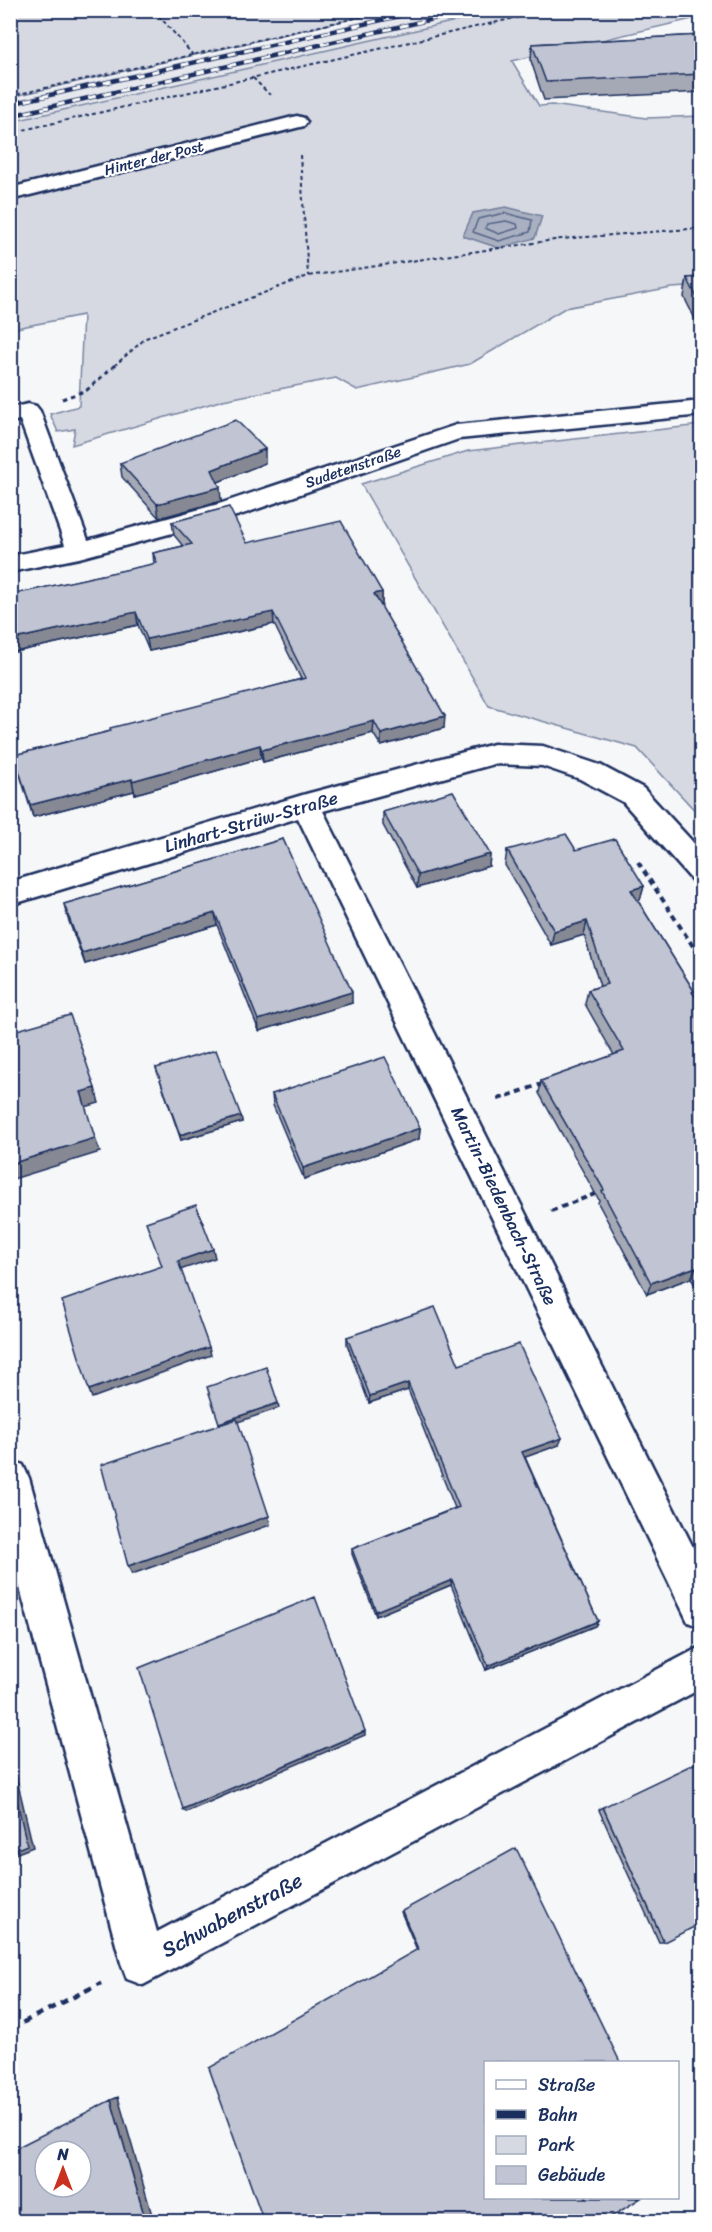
<svg xmlns="http://www.w3.org/2000/svg" width="712" height="2232" viewBox="0 0 712 2232" font-family="Sriracha,sans-serif">
<style>
.built{fill:#e6e8ee}
.green{fill:#d6d9e2;stroke:#7884a0;stroke-width:1.5}
.water{fill:#a9b0c1;stroke:#707c99;stroke-width:1.5}
.lines{fill:none;stroke-linecap:round;stroke-linejoin:round}
.shore{stroke:#546386;stroke-width:1.5}
.minor-casing{stroke:#1b2f5e;stroke-width:5}
.path-far3{stroke:#1b2f5e;stroke-width:2;stroke-dasharray:4 3;stroke-linecap:butt}
.path-far2{stroke:#1b2f5e;stroke-width:3;stroke-dasharray:4.5 4;stroke-linecap:butt}
.path-far1{stroke:#1b2f5e;stroke-width:4;stroke-dasharray:6 4.5;stroke-linecap:butt}
.path{stroke:#1b2f5e;stroke-width:4.5;stroke-dasharray:8 6;stroke-linecap:butt}
.minor{fill:#fff;fill-rule:evenodd}
.rail-casing{stroke:#1b2f5e;stroke-width:4.5}
.rail{stroke:#fff;stroke-width:3;stroke-dasharray:8;stroke-linecap:butt}
.wall{fill:#a5a9b5;stroke:#1b2f5e;stroke-width:1.5}
.shaded-wall{fill:#868994;stroke:#1b2f5e;stroke-width:1.5}
.building{fill:#c0c4d3;stroke:#1b2f5e;stroke-width:1.5;fill-rule:evenodd}
.labels{text-anchor:middle;dominant-baseline:central;stroke-width:4.5;stroke-linejoin:round;paint-order:stroke}
.far-street-label{font-size:15px;fill:#1b2f5e;stroke:#fff}
.street-label{font-size:18px;fill:#1b2f5e;stroke:#fff}
.near-street-label{font-size:21px;fill:#1b2f5e;stroke:#fff}
</style>
<rect width="100%" height="100%" fill="#f6f7f9"/>
<filter id="ink" filterUnits="userSpaceOnUse"><feTurbulence type="fractalNoise" baseFrequency=".0167" numOctaves="2"/><feDisplacementMap in="SourceGraphic" scale="12" xChannelSelector="R" yChannelSelector="G"/><feConvolveMatrix kernelMatrix="1 2 1 2 8 2 1 2 1" color-interpolation-filters="sRGB"/></filter>
<g filter="url(#ink)">
<path class="built" d="M 404,11 L 499,11 L 11,122 L 11,99 Z"/>
<path class="green" d="M 11,10 L 387,10 L 387,11 L 11,97 Z
M 500,11 L 701,11 L 701,17 L 512,61 L 539,106 L 552,105 L 646,118 L 701,116 L 701,286 L 672,288 L 565,308 L 470,364 L 357,390 L 336,378 L 223,400 L 72,445 L 75,429 L 58,432 L 50,414 L 79,406 L 83,315 L 11,329 L 10,122 Z
M 701,425 L 702,425 L 701,817 L 637,748 L 489,706 L 361,484 L 468,451 Z"/>
<path class="water" d="M 506,207 L 542,216 L 535,238 L 499,248 L 463,236 L 473,213 Z"/>
<g class="lines">
<path class="shore" d="M 505,213 L 532,220 L 530,232 L 499,241 L 473,232 L 478,219 Z
M 506,221 L 517,224 L 518,228 L 499,234 L 485,228 L 487,224 Z"/>
<defs>
<path id="minor" d="M 297,116 L 304,118 L 307,122 L 304,126 L 10,200 L 10,188 Z
M 702,401 L 702,415 L 459,439 L 240,515 L 79,558 L 10,572 L 10,556 L 65,545 L 20,420 L 10,422 L 10,408 L 28,404 L 36,406 L 40,411 L 88,540 L 222,503 L 456,425 Z
M 494,744 L 543,746 L 600,765 L 643,788 L 702,852 L 702,883 L 692,880 L 623,802 L 580,779 L 542,766 L 494,764 L 323,811 L 702,1565 L 702,1628 L 688,1622 L 298,818 L 10,905 L 10,882 L 306,794 Z
M 10,1459 L 23,1465 L 29,1478 L 157,1932 L 702,1646 L 702,1688 L 143,1985 L 127,1979 L 121,1963 L 10,1551 Z"/>
</defs>
<use href="#minor" class="minor-casing"/>
<path class="path-far3" d="M 154,10 L 193,55
M 253,78 L 270,95
M 10,96 L 391,10
M 10,133 L 550,10
M 300,155 L 308,276
M 114,366 L 146,338 L 308,276 L 561,239 L 702,228"/>
<path class="path-far2" d="M 62,399 L 87,390 L 116,364"/>
<path class="path-far1" d="M 638,862 L 702,960
M 498,1099 L 545,1083
M 551,1211 L 600,1192"/>
<path class="path" d="M 10,2029 L 101,1983"/>
<use href="#minor" class="minor"/>
<defs>
<path id="rail" d="M 10,104 L 426,10
M 10,116 L 472,10"/>
</defs>
<use href="#rail" class="rail-casing"/>
<use href="#rail" class="rail"/>
</g>
<path class="wall" d="M 702,35 L 702,92 L 544,100 L 531,61 L 532,44 Z
M 702,277 L 702,333 L 684,297 L 687,278 Z
M 120,463 L 265,463 L 218,482 L 221,501 L 159,518 L 122,477 Z
M 172,522 L 247,543 L 382,592 L 382,605 L 380,605 L 444,728 L 381,746 L 373,733 L 263,762 L 261,758 L 135,794 L 134,791 L 33,817 L 14,755 L 111,731 L 301,679 L 274,624 L 149,651 L 138,625 L 10,653 L 10,595 L 154,564 L 153,553 L 183,546 L 174,535 Z
M 383,812 L 490,854 L 489,866 L 417,888 L 383,825 Z
M 283,839 L 352,1003 L 259,1031 L 217,925 L 85,964 L 67,916 L 64,904 Z
M 507,850 L 576,850 L 644,886 L 640,900 L 638,901 L 694,991 L 693,993 L 702,1006 L 702,1298 L 691,1278 L 647,1294 L 598,1203 L 599,1200 L 539,1093 L 541,1081 L 614,1055 L 585,1004 L 588,990 L 600,986 L 584,935 L 551,945 L 505,865 Z
M 156,1068 L 241,1116 L 242,1122 L 181,1140 Z
M 272,1094 L 420,1128 L 419,1139 L 304,1179 L 273,1105 Z
M 347,1337 L 459,1365 L 559,1445 L 525,1457 L 598,1621 L 595,1626 L 486,1670 L 451,1585 L 376,1616 L 352,1554 L 352,1549 L 455,1508 L 408,1390 L 369,1403 L 347,1344 Z
M 603,1807 L 664,1942 L 659,1942 L 599,1810 Z
M 402,1911 L 603,2222 L 417,1950 L 401,1912 Z"/>
<path class="shaded-wall" d="M 265,449 L 265,463 L 213,484 L 212,470 Z
M 220,487 L 221,501 L 159,518 L 157,504 Z
M 382,592 L 382,605 L 374,607 L 374,594 Z
M 136,612 L 138,625 L 10,653 L 10,640 Z
M 273,612 L 274,624 L 149,651 L 147,639 Z
M 445,716 L 444,728 L 381,746 L 381,734 Z
M 374,721 L 373,733 L 263,762 L 262,750 Z
M 260,745 L 261,758 L 135,794 L 132,781 Z
M 132,779 L 134,791 L 33,817 L 30,805 Z
M 490,854 L 489,866 L 417,888 L 418,875 Z
M 644,886 L 640,900 L 627,904 L 631,890 Z
M 215,913 L 217,925 L 85,964 L 82,953 Z
M 587,921 L 584,935 L 551,945 L 554,931 Z
M 352,992 L 352,1003 L 259,1031 L 258,1020 Z
M 95,1088 L 99,1103 L 85,1107 L 81,1092 Z
M 241,1116 L 242,1122 L 181,1140 L 180,1135 Z
M 420,1128 L 419,1139 L 304,1179 L 303,1168 Z
M 95,1138 L 100,1152 L 10,1180 L 10,1164 Z
M 213,1249 L 215,1258 L 180,1270 L 178,1261 Z
M 696,1267 L 691,1278 L 647,1294 L 651,1283 Z
M 209,1347 L 211,1355 L 92,1398 L 89,1390 Z
M 408,1383 L 408,1390 L 369,1403 L 370,1396 Z
M 278,1403 L 279,1408 L 220,1428 L 219,1423 Z
M 562,1438 L 559,1445 L 520,1459 L 522,1452 Z
M 269,1516 L 270,1525 L 132,1574 L 128,1566 Z
M 452,1580 L 451,1585 L 376,1616 L 376,1611 Z
M 598,1621 L 595,1626 L 486,1670 L 488,1666 Z
M 365,1731 L 365,1735 L 186,1812 L 183,1809 Z
M 10,1750 L 33,1847 L 10,1856 Z
M 118,2097 L 154,2222 L 146,2222 L 111,2100 Z"/>
<path class="building" d="M 702,35 L 702,74 L 546,82 L 532,44 Z
M 702,277 L 702,307 L 687,278 Z
M 236,420 L 265,449 L 212,470 L 220,487 L 157,504 L 120,463 Z
M 229,507 L 247,543 L 341,521 L 382,592 L 374,594 L 445,716 L 381,734 L 374,721 L 262,750 L 260,745 L 132,781 L 132,779 L 30,805 L 14,755 L 111,731 L 110,728 L 306,678 L 273,612 L 147,639 L 136,612 L 10,640 L 10,595 L 157,563 L 153,553 L 192,544 L 172,522 Z
M 453,791 L 490,854 L 418,875 L 383,812 Z
M 566,834 L 576,850 L 615,839 L 644,886 L 631,890 L 694,991 L 692,992 L 702,1006 L 702,1277 L 696,1267 L 651,1283 L 602,1191 L 604,1190 L 541,1081 L 624,1051 L 588,990 L 607,984 L 587,921 L 554,931 L 507,850 Z
M 283,839 L 352,992 L 258,1020 L 215,913 L 82,953 L 64,904 Z
M 70,1015 L 95,1088 L 81,1092 L 95,1138 L 10,1164 L 10,1082 L 13,1081 L 10,1074 L 10,1032 Z
M 216,1050 L 241,1116 L 180,1135 L 156,1068 Z
M 385,1057 L 420,1128 L 303,1168 L 272,1094 Z
M 196,1205 L 213,1249 L 178,1261 L 209,1347 L 89,1390 L 62,1301 L 162,1266 L 146,1222 Z
M 435,1307 L 459,1365 L 519,1344 L 562,1438 L 522,1452 L 598,1621 L 488,1666 L 452,1580 L 376,1611 L 352,1549 L 459,1507 L 408,1383 L 370,1396 L 347,1337 Z
M 266,1367 L 278,1403 L 219,1423 L 207,1387 Z
M 237,1419 L 269,1516 L 128,1566 L 101,1465 Z
M 315,1597 L 365,1731 L 183,1809 L 139,1668 Z
M 702,1760 L 702,1923 L 664,1942 L 603,1807 Z
M 10,1770 L 27,1845 L 10,1852 Z
M 516,1848 L 620,2062 L 486,2062 L 486,2198 L 641,2198 L 603,2222 L 264,2222 L 209,2068 L 418,1949 L 402,1911 Z
M 111,2100 L 146,2222 L 10,2222 L 10,2151 ZM 45,2151 L 81,2151 L 81,2187 L 45,2187 Z"/>
</g>
<g class="labels">
<g class="far-street-label">
<text transform="translate(154 158) rotate(-14)">Hinter der Post</text>
<text transform="translate(353 467) rotate(-19)">Sudetenstraße</text>
</g>
<g class="street-label">
<text transform="translate(251 822) rotate(-16)">Linhart-Strüw-Straße</text>
<text transform="translate(504 1206) rotate(64)">Martin-Biedenbach-Straße</text>
</g>
<g class="near-street-label">
<text transform="translate(232 1915) rotate(-28)">Schwabenstraße</text>
</g>
</g>
<rect width="712" height="2232" fill="none" stroke="#fff" stroke-width="36"/>
<rect x="18" y="18" width="676" height="2196" fill="none" stroke="#1b2f5e" stroke-width="2" filter="url(#ink)"/>
<rect x="484" y="2061" width="195" height="138" fill="#ffffff" stroke="#a4acbf" stroke-width="1.5"/>
<rect x="496" y="2080" width="30" height="9" fill="#ffffff" stroke="#a4acbf" stroke-width="1.5"/>
<text x="538" y="2091" font-size="18" fill="#1b2f5e">Straße</text>
<rect x="496" y="2110" width="30" height="9" fill="#1b2f5e" stroke="#a4acbf" stroke-width="1.5"/>
<text x="538" y="2121" font-size="18" fill="#1b2f5e">Bahn</text>
<rect x="496" y="2136" width="30" height="18" fill="#d6d9e2" stroke="#a4acbf" stroke-width="1.5"/>
<text x="538" y="2151" font-size="18" fill="#1b2f5e">Park</text>
<rect x="496" y="2166" width="30" height="18" fill="#c0c4d3" stroke="#a4acbf" stroke-width="1.5"/>
<text x="538" y="2181" font-size="18" fill="#1b2f5e">Gebäude</text>
<g transform="translate(63 2169)"><circle r="28" fill="#ffffff" stroke="#a4acbf" stroke-width="1.5"/>
<path d="M0-4.5L10 22L0 15L-10 22Z" fill="#c8321e"/>
<text y="-9" font-size="16" font-weight="bold" text-anchor="middle" fill="#1b2f5e">N</text>
</g>
</svg>
